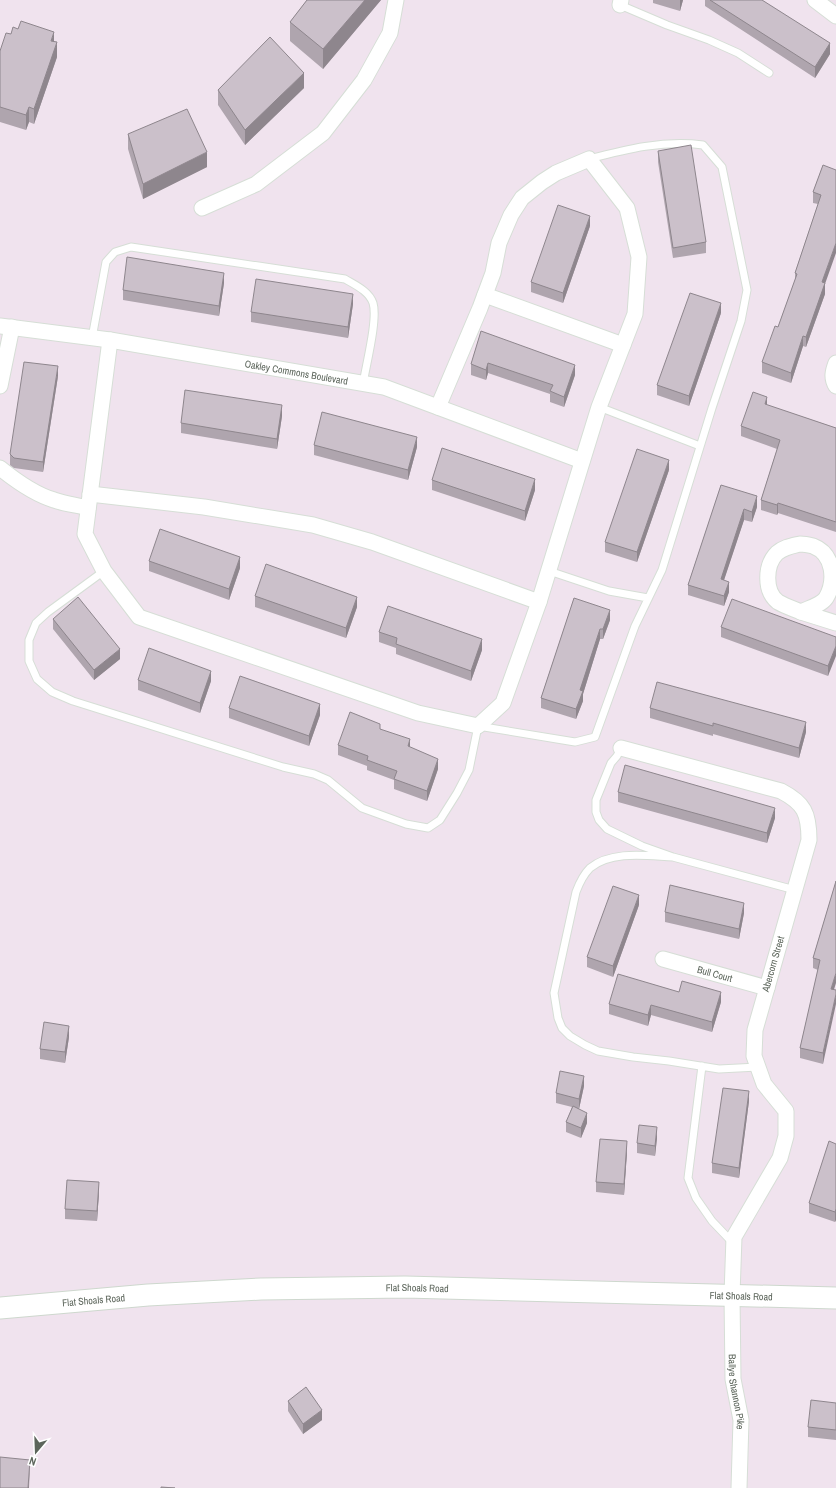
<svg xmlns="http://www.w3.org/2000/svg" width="836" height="1488" viewBox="0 0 836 1488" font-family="'Archivo Narrow',sans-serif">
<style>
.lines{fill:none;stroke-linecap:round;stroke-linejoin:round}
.lane-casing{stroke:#d6ded6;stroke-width:9}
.street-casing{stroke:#d6ded6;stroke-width:17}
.secondary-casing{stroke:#ced8ce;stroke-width:23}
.lane{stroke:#fff;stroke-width:7}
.street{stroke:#fff;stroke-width:15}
.secondary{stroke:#fff;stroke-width:21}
.wall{fill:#afa5ae}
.shaded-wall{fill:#8e868d}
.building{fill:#cbc0ca;stroke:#8e868d}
.labels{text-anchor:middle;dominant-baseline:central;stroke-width:3;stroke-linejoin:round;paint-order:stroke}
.street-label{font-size:10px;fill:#5c655b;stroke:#fff}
</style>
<rect width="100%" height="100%" fill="#f0e3ee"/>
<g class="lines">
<defs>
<path id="lane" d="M 620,5 L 667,25 L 709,40 L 738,53 L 769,73
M 92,338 L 106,262 L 115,252 L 131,247 L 345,279 C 355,285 369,291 373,303 C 378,319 366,365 363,384
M 599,407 L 700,446
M 104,571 L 48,612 L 36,623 L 29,640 L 29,661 L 37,679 L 52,692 L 73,701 L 283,767 L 314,774 L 328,780 L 362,808 L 406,824 L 428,828 L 440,820 L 457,793 L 469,770 L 478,726 L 575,742 L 595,737 L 635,626 L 662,570 L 712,408 L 741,321 L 747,290 L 722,167 L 703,145 C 663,140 627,149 589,159
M 549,571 L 609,591 L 648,598
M 621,748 L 617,756 L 611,763 L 596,800 L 596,812 L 599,820 L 607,829 L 642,846 L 673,857 L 795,890
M 673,857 C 648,856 612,850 590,868 C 583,875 579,884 576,892 L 554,993 L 558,1018 L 562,1028 L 570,1036 L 585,1045 L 598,1051 L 633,1057 L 669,1061 L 719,1069 L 758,1067
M 702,1066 L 688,1178 L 696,1198 L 712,1221 L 732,1242"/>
<g id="street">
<path d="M 815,0 L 836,16"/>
<path d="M 620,5 L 621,0"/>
<path d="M 202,208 L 256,184 L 323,133 L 364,80 L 390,33 L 396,0"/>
<path d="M 485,295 L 623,345"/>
<path id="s1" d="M 0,326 L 110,340 L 384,387 L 582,461"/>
<path d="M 110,340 L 85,534 L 104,571 L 139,617 L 418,713 L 478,726 L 503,703 L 539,602 L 599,407 L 635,314 L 639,257 L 627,208 L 589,159 L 556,173 L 542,182 L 522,198 L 511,215 L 499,243 L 493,273 L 480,308 L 438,407"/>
<path d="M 836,363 C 833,371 831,378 836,386"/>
<path d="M 0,386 L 12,327"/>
<path d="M 0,468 C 16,481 34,494 54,500 C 65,504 77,505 88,508"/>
<path d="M 90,494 L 204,507 L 313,525 L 372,542 L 539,602"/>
<path d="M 800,544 C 804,544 809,545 813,546 C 834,554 836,581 826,598 C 821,605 809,608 801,612 C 794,609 785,606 778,602 C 764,591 765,565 777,553 C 784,547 791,546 800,544 Z"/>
<path d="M 801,612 L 836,623"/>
<path id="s2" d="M 621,748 L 781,791 C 804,803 809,813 809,840 L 755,1030 L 754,1056 L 764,1084 L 786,1111 L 786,1136 L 780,1158 L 734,1237 L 732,1295 L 733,1379 L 741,1420 L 739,1488"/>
<path id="s3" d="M 663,959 L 767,988"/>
</g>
<g id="secondary">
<path id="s4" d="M 0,1308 L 148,1295 L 261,1289 L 405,1287 L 836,1298"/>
</g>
</defs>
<use href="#lane" class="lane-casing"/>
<use href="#street" class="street-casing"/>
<use href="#secondary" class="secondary-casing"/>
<use href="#lane" class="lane"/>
<use href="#street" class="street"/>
<use href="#secondary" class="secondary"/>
</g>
<path class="wall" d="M 307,0 L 381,0 L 323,69 L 290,41 L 290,22 Z
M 653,0 L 683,0 L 680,11 L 653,3 Z
M 705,0 L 762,0 L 830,54 L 815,78 L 705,6 Z
M 11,34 L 54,42 L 57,57 L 34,124 L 29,122 L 26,130 L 0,122 L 0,51 Z
M 304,88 L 245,145 L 218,105 L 218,90 Z
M 128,134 L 207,167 L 143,199 L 128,149 Z
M 658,151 L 706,242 L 706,253 L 673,258 L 658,162 Z
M 823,165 L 825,294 L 806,347 L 803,346 L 791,383 L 762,373 L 762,362 L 778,327 L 795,280 L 795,273 L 818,204 L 813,203 L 813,192 Z
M 590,226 L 563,303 L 531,292 L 531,282 Z
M 224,283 L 219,316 L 123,300 L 123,290 Z
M 353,304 L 348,338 L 251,322 L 251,312 Z
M 721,313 L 689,406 L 657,395 L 657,385 Z
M 481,331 L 575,375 L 564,407 L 550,402 L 550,394 L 488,373 L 486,380 L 471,375 L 471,364 Z
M 58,376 L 43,472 L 14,468 L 10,465 L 10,454 Z
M 767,405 L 836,428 L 836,532 L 778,513 L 777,515 L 761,510 L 761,500 L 777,449 L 741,436 L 741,426 Z
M 282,416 L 277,449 L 181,433 L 181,423 Z
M 314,445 L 417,447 L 408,480 L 314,455 Z
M 669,470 L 637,562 L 605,552 L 605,542 Z
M 432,480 L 535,490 L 525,521 L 432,490 Z
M 721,485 L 757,507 L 752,522 L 744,520 L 724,580 L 729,592 L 724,606 L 688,595 L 688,585 Z
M 149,561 L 240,568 L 229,600 L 149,571 Z
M 255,596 L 357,607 L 346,638 L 255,607 Z
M 574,598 L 610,620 L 603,639 L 600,639 L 583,694 L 583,701 L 576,719 L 541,708 L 541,698 Z
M 53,619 L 120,659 L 94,680 L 53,629 Z
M 721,627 L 836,637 L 828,676 L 721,637 Z
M 379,632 L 482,650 L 471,681 L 396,654 L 396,648 L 379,642 Z
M 138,680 L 211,681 L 200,713 L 138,690 Z
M 229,708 L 320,715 L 309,746 L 229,718 Z
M 650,708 L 806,732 L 799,758 L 713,734 L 713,736 L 650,718 Z
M 380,729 L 410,747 L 438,769 L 427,801 L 394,789 L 394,780 L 367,770 L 367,766 L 338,755 L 338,745 Z
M 618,792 L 775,818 L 767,843 L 618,802 Z
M 836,881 L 823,1064 L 800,1058 L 800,1048 L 818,970 L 813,968 L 813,958 Z
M 639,905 L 613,977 L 587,967 L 587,957 Z
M 665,912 L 744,913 L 739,939 L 665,922 Z
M 679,992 L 721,1002 L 712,1032 L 651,1015 L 648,1026 L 609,1014 L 609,1004 Z
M 69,1037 L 65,1063 L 40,1059 L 40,1049 Z
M 584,1086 L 579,1109 L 587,1123 L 581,1138 L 566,1132 L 566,1122 L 572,1107 L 556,1103 L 556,1093 Z
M 749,1101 L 739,1178 L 712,1173 L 712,1163 Z
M 657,1138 L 655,1156 L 637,1153 L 637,1143 Z
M 836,1144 L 836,1220 L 835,1222 L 809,1213 L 809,1203 Z
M 627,1152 L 624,1195 L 596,1192 L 596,1182 Z
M 99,1192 L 97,1221 L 65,1219 L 65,1209 Z
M 288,1401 L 322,1420 L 303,1434 L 288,1411 Z
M 836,1403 L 836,1440 L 808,1437 L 808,1427 Z"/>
<path class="shaded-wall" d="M 365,0 L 381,0 L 323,69 L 323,49 Z
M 680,0 L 683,0 L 680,11 Z
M 54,32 L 54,47 L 51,41 Z
M 57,42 L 57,57 L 34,124 L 34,109 Z
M 830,43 L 830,54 L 815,78 L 815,67 Z
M 304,73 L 304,88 L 245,145 L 245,130 Z
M 29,107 L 29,122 L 26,130 L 26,115 Z
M 207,152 L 207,167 L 143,199 L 143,184 Z
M 590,216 L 590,226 L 563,303 L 563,293 Z
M 836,243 L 836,253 L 825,284 L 825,294 L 806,347 L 806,337 L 822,282 Z
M 224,273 L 224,283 L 219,316 L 219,306 Z
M 353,294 L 353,304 L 348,338 L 348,327 Z
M 721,303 L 721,313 L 689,406 L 689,396 Z
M 803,336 L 803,346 L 791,383 L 791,373 Z
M 488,363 L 488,373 L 486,380 L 486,370 Z
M 575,365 L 575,375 L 564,407 L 564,397 Z
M 58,366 L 58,376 L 43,472 L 43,462 Z
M 767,397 L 767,407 L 765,404 Z
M 282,405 L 282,416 L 277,449 L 277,439 Z
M 417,437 L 417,447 L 408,480 L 408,470 Z
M 669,460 L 669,470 L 637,562 L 637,552 Z
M 535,479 L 535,490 L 525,521 L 525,511 Z
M 757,496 L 757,507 L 752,522 L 752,512 Z
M 778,503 L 778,513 L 777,515 L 777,505 Z
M 744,509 L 744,520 L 721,589 L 721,579 Z
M 240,557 L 240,568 L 229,600 L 229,589 Z
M 729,582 L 729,592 L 724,606 L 724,596 Z
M 357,597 L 357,607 L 346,638 L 346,628 Z
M 610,610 L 610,620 L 603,639 L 603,629 Z
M 600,629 L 600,639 L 583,694 L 583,701 L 576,719 L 576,709 L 580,690 Z
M 482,639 L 482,650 L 471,681 L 471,671 Z
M 836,646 L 836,656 L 828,676 L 828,666 Z
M 120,649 L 120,659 L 94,680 L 94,670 Z
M 211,671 L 211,681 L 200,713 L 200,703 Z
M 320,704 L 320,715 L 309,746 L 309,736 Z
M 806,722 L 806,732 L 799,758 L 799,748 Z
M 410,739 L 410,749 L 408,746 Z
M 438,759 L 438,769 L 427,801 L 427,791 Z
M 775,808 L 775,818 L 767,843 L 767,833 Z
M 639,895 L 639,905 L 613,977 L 613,966 Z
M 744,903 L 744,913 L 739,939 L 739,929 Z
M 836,973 L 836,983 L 831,999 L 831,989 Z
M 721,992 L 721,1002 L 712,1032 L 712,1022 Z
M 836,994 L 836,1004 L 823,1064 L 823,1053 Z
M 651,1005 L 651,1015 L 648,1026 L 648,1015 Z
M 69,1026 L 69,1037 L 65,1063 L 65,1052 Z
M 584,1076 L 584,1086 L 579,1109 L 579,1099 Z
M 749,1091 L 749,1101 L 739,1178 L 739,1168 Z
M 587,1113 L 587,1123 L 581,1138 L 581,1128 Z
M 657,1127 L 657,1138 L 655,1156 L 655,1146 Z
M 627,1141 L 627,1152 L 624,1195 L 624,1184 Z
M 99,1182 L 99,1192 L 97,1221 L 97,1211 Z
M 836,1209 L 836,1220 L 835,1222 L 835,1212 Z
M 322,1410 L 322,1420 L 303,1434 L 303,1424 Z
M 30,1460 L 29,1488 L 28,1488 Z"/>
<path class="building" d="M 307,0 L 365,0 L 323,49 L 290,22 Z
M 710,0 L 762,0 L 830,43 L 815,67 Z
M 21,21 L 54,32 L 51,41 L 57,42 L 34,109 L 29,107 L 26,115 L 0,107 L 0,51 L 6,33 L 11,34 L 13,27 L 18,29 Z
M 270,37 L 304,73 L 245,130 L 218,90 Z
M 187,109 L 207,152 L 143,184 L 128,134 Z
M 691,145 L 706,242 L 673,248 L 658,151 Z
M 823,165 L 836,170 L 836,243 L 822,282 L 825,283 L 806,337 L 803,336 L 791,373 L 762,362 L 775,326 L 778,327 L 797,274 L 795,273 L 821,195 L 813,192 Z
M 558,205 L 590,216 L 563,293 L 531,282 Z
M 127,257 L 224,273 L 219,306 L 123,290 Z
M 256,279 L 353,294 L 348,327 L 251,312 Z
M 690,293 L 721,303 L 689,396 L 657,385 Z
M 481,331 L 575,365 L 564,397 L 550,391 L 553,385 L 488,363 L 486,370 L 471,364 Z
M 24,362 L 58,366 L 43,462 L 14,458 L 10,454 Z
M 185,390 L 282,405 L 277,439 L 181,423 Z
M 753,392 L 767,397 L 765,404 L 836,428 L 836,522 L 778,503 L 777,505 L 761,500 L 780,440 L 741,426 Z
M 322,412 L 417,437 L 408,470 L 314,445 Z
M 442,448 L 535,479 L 525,511 L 432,480 Z
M 637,449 L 669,460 L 637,552 L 605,542 Z
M 721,485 L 757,496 L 752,512 L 744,509 L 721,579 L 729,582 L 724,596 L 688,585 Z
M 160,529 L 240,557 L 229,589 L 149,561 Z
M 266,564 L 357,597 L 346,628 L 255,596 Z
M 78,597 L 120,649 L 94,670 L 53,619 Z
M 574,598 L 610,610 L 603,629 L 600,629 L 580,690 L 583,691 L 576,709 L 541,698 Z
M 732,599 L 836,637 L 836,646 L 828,666 L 721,627 Z
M 388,606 L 482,639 L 471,671 L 396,644 L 397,638 L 379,632 Z
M 149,648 L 211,671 L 200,703 L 138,680 Z
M 240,676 L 320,704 L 309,736 L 229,708 Z
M 657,682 L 806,722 L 799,748 L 713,723 L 713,726 L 650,708 Z
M 350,712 L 380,724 L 380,729 L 410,739 L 408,746 L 438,759 L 427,791 L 394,779 L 397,771 L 367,760 L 368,756 L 338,745 Z
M 625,765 L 775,808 L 767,833 L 618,792 Z
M 836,881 L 836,973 L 831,989 L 836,990 L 836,994 L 823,1053 L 800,1048 L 820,960 L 813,958 Z
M 670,885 L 744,903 L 739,929 L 665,912 Z
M 613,886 L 639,895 L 613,966 L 587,957 Z
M 618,974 L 679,992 L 682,981 L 721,992 L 712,1022 L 651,1005 L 648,1015 L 609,1004 Z
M 44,1022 L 69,1026 L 65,1052 L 40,1049 Z
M 560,1071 L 584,1076 L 579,1099 L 556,1093 Z
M 723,1088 L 749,1091 L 739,1168 L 712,1163 Z
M 573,1106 L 587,1113 L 581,1128 L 566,1122 Z
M 639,1125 L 657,1127 L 655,1146 L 637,1143 Z
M 600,1139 L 627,1141 L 624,1184 L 596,1182 Z
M 829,1141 L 836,1144 L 836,1209 L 835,1212 L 809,1203 Z
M 67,1180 L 99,1182 L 97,1211 L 65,1209 Z
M 306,1387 L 322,1410 L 303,1424 L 288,1401 Z
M 811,1400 L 836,1403 L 836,1430 L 808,1427 Z
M 0,1457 L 30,1460 L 28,1488 L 0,1488 Z
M 161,1487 L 175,1488 L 161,1488 Z"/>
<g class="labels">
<g class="street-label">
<text stroke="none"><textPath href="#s1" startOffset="300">Oakley Commons Boulevard</textPath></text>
<text transform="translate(773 964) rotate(-74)">Abercorn Street</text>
<text stroke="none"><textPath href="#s3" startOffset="54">Bull Court</textPath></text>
<text stroke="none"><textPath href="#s4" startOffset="418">Flat Shoals Road</textPath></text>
<text stroke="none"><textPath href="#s4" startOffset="742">Flat Shoals Road</textPath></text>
<text stroke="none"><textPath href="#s4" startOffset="94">Flat Shoals Road</textPath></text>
<text stroke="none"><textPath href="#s2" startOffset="809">Ballye Shannon Pike</textPath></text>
</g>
</g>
<g transform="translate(36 1452) rotate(199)" stroke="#ffffff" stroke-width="3" paint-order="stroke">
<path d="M0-3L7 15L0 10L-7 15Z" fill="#5c655b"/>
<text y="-6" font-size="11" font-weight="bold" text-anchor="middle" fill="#5c655b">N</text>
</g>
</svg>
